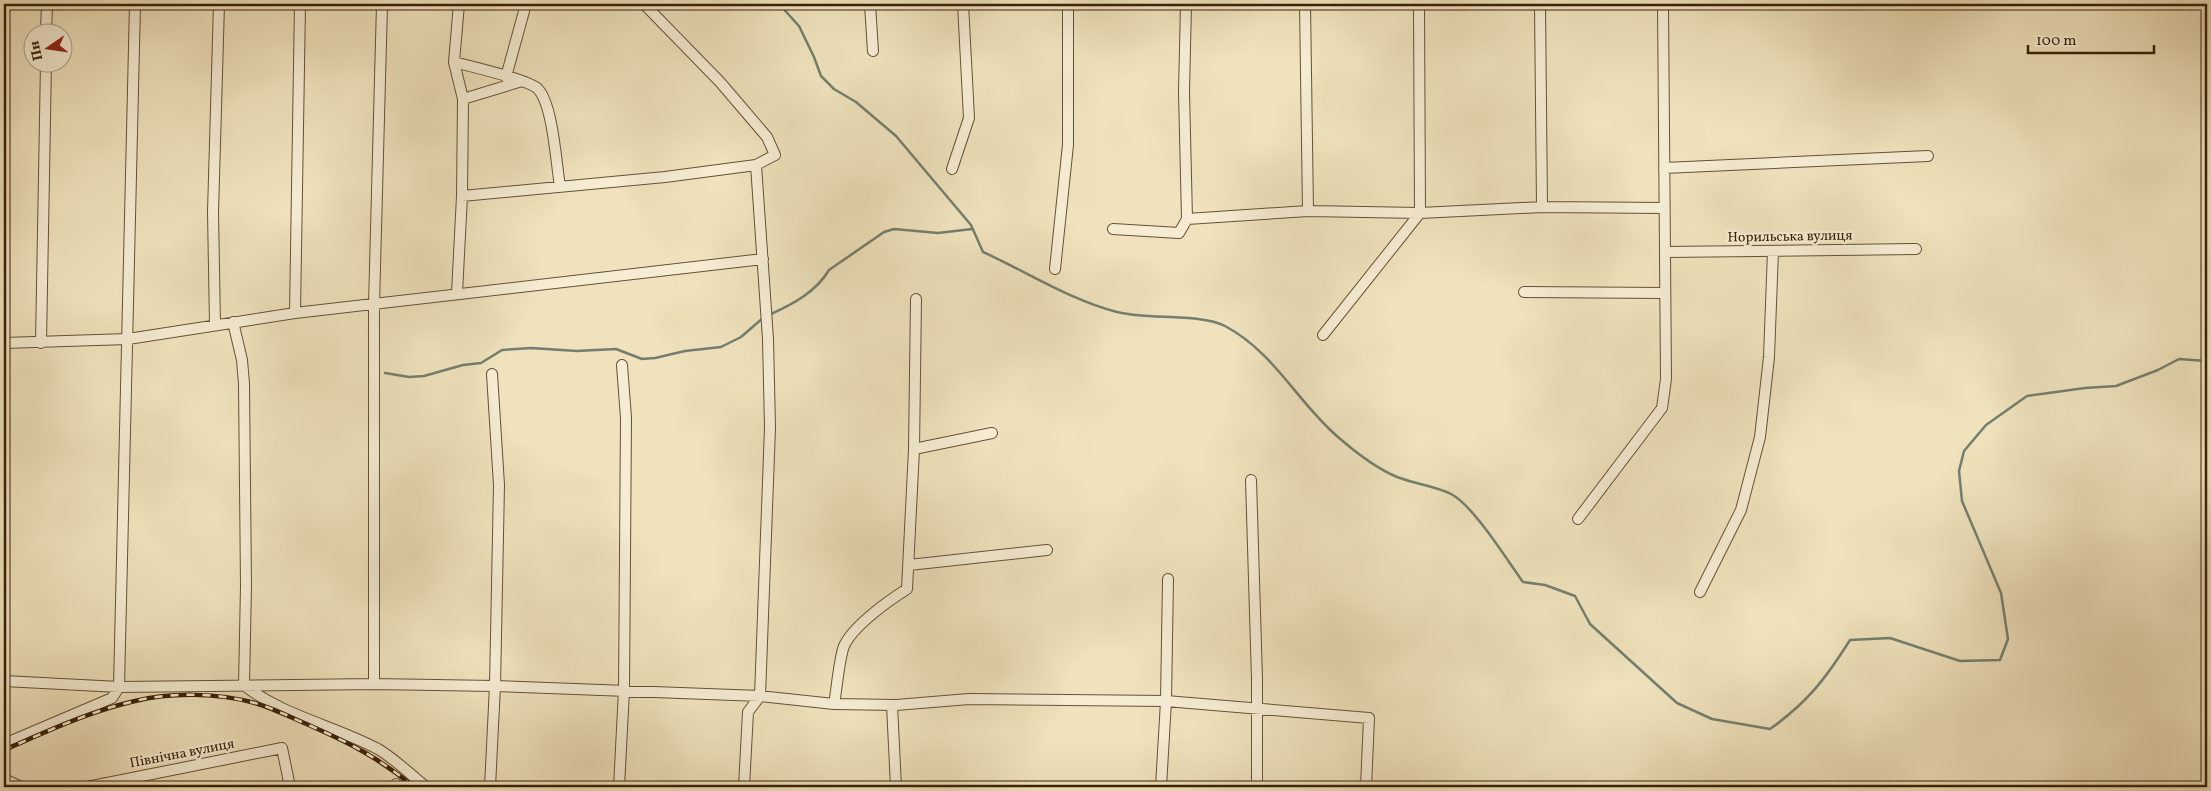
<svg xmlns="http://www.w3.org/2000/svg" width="2211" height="791" viewBox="0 0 2211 791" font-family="Vollkorn,serif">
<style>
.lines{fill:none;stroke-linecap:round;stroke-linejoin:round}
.stream{stroke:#737f70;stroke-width:2.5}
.minor-casing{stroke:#665135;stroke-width:12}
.minor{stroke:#f5ecd3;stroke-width:10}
.rail-casing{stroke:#382108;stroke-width:4.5}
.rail{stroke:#f5ecd3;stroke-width:2.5;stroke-dasharray:8;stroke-linecap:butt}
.labels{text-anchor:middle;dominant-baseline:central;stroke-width:4.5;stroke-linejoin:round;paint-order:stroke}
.street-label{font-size:14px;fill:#382108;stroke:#f5ecd3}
</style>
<rect width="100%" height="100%" fill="#efe2bc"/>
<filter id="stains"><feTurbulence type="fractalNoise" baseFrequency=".004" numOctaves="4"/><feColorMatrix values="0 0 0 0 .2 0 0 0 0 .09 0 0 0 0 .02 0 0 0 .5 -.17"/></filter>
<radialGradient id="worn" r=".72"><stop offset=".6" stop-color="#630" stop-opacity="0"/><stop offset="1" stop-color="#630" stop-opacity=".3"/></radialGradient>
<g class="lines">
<path class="stream" d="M 779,4 L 799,26 L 814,57 L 821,76 L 834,89 L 856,102 L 896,136 L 971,225 L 983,252 C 1027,272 1070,300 1117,312 C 1147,320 1200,313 1225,326 C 1274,352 1298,403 1338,437 C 1354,451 1378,469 1397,477 C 1415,484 1435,486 1451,494 C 1473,505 1507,560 1523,582 L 1545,585 L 1575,596 L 1590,624 L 1677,703 L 1712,719 L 1770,729 C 1808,702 1826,678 1850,640 L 1890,638 L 1960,661 L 2000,660 L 2008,639 L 2001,593 L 1962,501 L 1959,471 L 1964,451 L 1986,425 L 2027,396 L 2085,388 L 2116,386 L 2158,370 L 2179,359 L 2207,361
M 771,314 C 793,304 816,292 829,270 L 884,232 L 894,229 L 938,233 L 972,229
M 385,373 L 409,377 L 424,376 L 463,365 L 481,363 L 502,350 L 531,348 L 577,351 L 616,349 L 642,359 L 655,358 L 685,351 L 721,347 L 741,337 L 763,318"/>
<defs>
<path id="minor" d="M 870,4 L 873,51
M 1305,4 L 1308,211
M 1540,4 L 1542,207
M 46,32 L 47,4
M 454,62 C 469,66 530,80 538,89 C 553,105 556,163 560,186
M 506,77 L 526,4
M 463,99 L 522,81
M 1664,168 L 1928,156
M 952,169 L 969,118 L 963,4
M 462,196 L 665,177 L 756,165 L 775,155 L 767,137 L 720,82 L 644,4
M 1187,219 L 1308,211 L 1420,213 L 1542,207 L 1664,208
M 1113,229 L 1179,233 L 1187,219 L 1184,92 L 1186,4
M 1665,252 L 1916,249
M 1055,269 L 1068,145 L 1068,4
M 1524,292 L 1665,293
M 457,293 L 462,196 L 463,99 L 454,62 L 459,4
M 295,313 L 300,4
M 233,322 L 242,360 L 244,384 L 246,586 L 244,685 C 281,715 335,726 378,749 C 395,759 411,775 426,787
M 215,325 L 213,212 L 219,4
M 1323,335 L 1420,213 L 1419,4
M 4,343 L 128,339 L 295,313 L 763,259
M 41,343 L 46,62
M 914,449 L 992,433
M 1251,480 L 1257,679 L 1257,787
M 1578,519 L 1662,408 L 1666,379 L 1663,4
M 909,565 L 1047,550
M 1700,592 L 1741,510 L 1760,437 L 1769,357 L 1773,251
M 4,681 L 119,687 L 374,684 L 495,686 L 760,696 L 834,704 L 896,705 L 969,699 L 1166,701 L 1369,718 L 1366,787
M 374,684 L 374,305 L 382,4
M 834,704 C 837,688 839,659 844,646 C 853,626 888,601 907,589 L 914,449 L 916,299
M 892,705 L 896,787
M 4,744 L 112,698 L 119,687 L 135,4
M 4,779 L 21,787
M 396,784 L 398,787
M 87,787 L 282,748 L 290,787
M 490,787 L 495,686 L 499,485 L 492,374
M 619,787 L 624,690 L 626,418 L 622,365
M 744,787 L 748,712 L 760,696 L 770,428 L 768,339 L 756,165
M 1161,787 L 1166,701 L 1168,579"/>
</defs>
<use href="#minor" class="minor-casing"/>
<use href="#minor" class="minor"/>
<defs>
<path id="rail" d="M 4,750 C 46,732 90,711 135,701 C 172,692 218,693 255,703 C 275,709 292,718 311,726 C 352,744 380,759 414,787"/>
</defs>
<use href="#rail" class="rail-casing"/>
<use href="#rail" class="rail"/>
</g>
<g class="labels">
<g class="street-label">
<text transform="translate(1790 237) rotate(-1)">Норильська вулиця</text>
<text transform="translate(182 754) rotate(-11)">Північна вулиця</text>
</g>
</g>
<rect width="2211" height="791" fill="none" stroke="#efe2bc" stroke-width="20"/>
<rect x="5" y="5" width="2201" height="781" fill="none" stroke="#382108" stroke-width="2.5"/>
<rect x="10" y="10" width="2191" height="771" fill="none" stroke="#382108"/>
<g transform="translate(48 48) rotate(257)"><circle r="24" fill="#f5ecd3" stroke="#a99b82"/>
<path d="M0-4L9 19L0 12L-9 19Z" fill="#8f2418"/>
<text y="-8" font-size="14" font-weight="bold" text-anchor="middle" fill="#382108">Пн</text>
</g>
<path d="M2028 45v8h126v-8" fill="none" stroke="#382108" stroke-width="2.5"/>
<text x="2036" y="45" font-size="15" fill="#382108" stroke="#f5ecd3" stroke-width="4" paint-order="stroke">100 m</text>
<rect width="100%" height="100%" filter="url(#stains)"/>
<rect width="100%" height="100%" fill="url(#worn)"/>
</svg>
